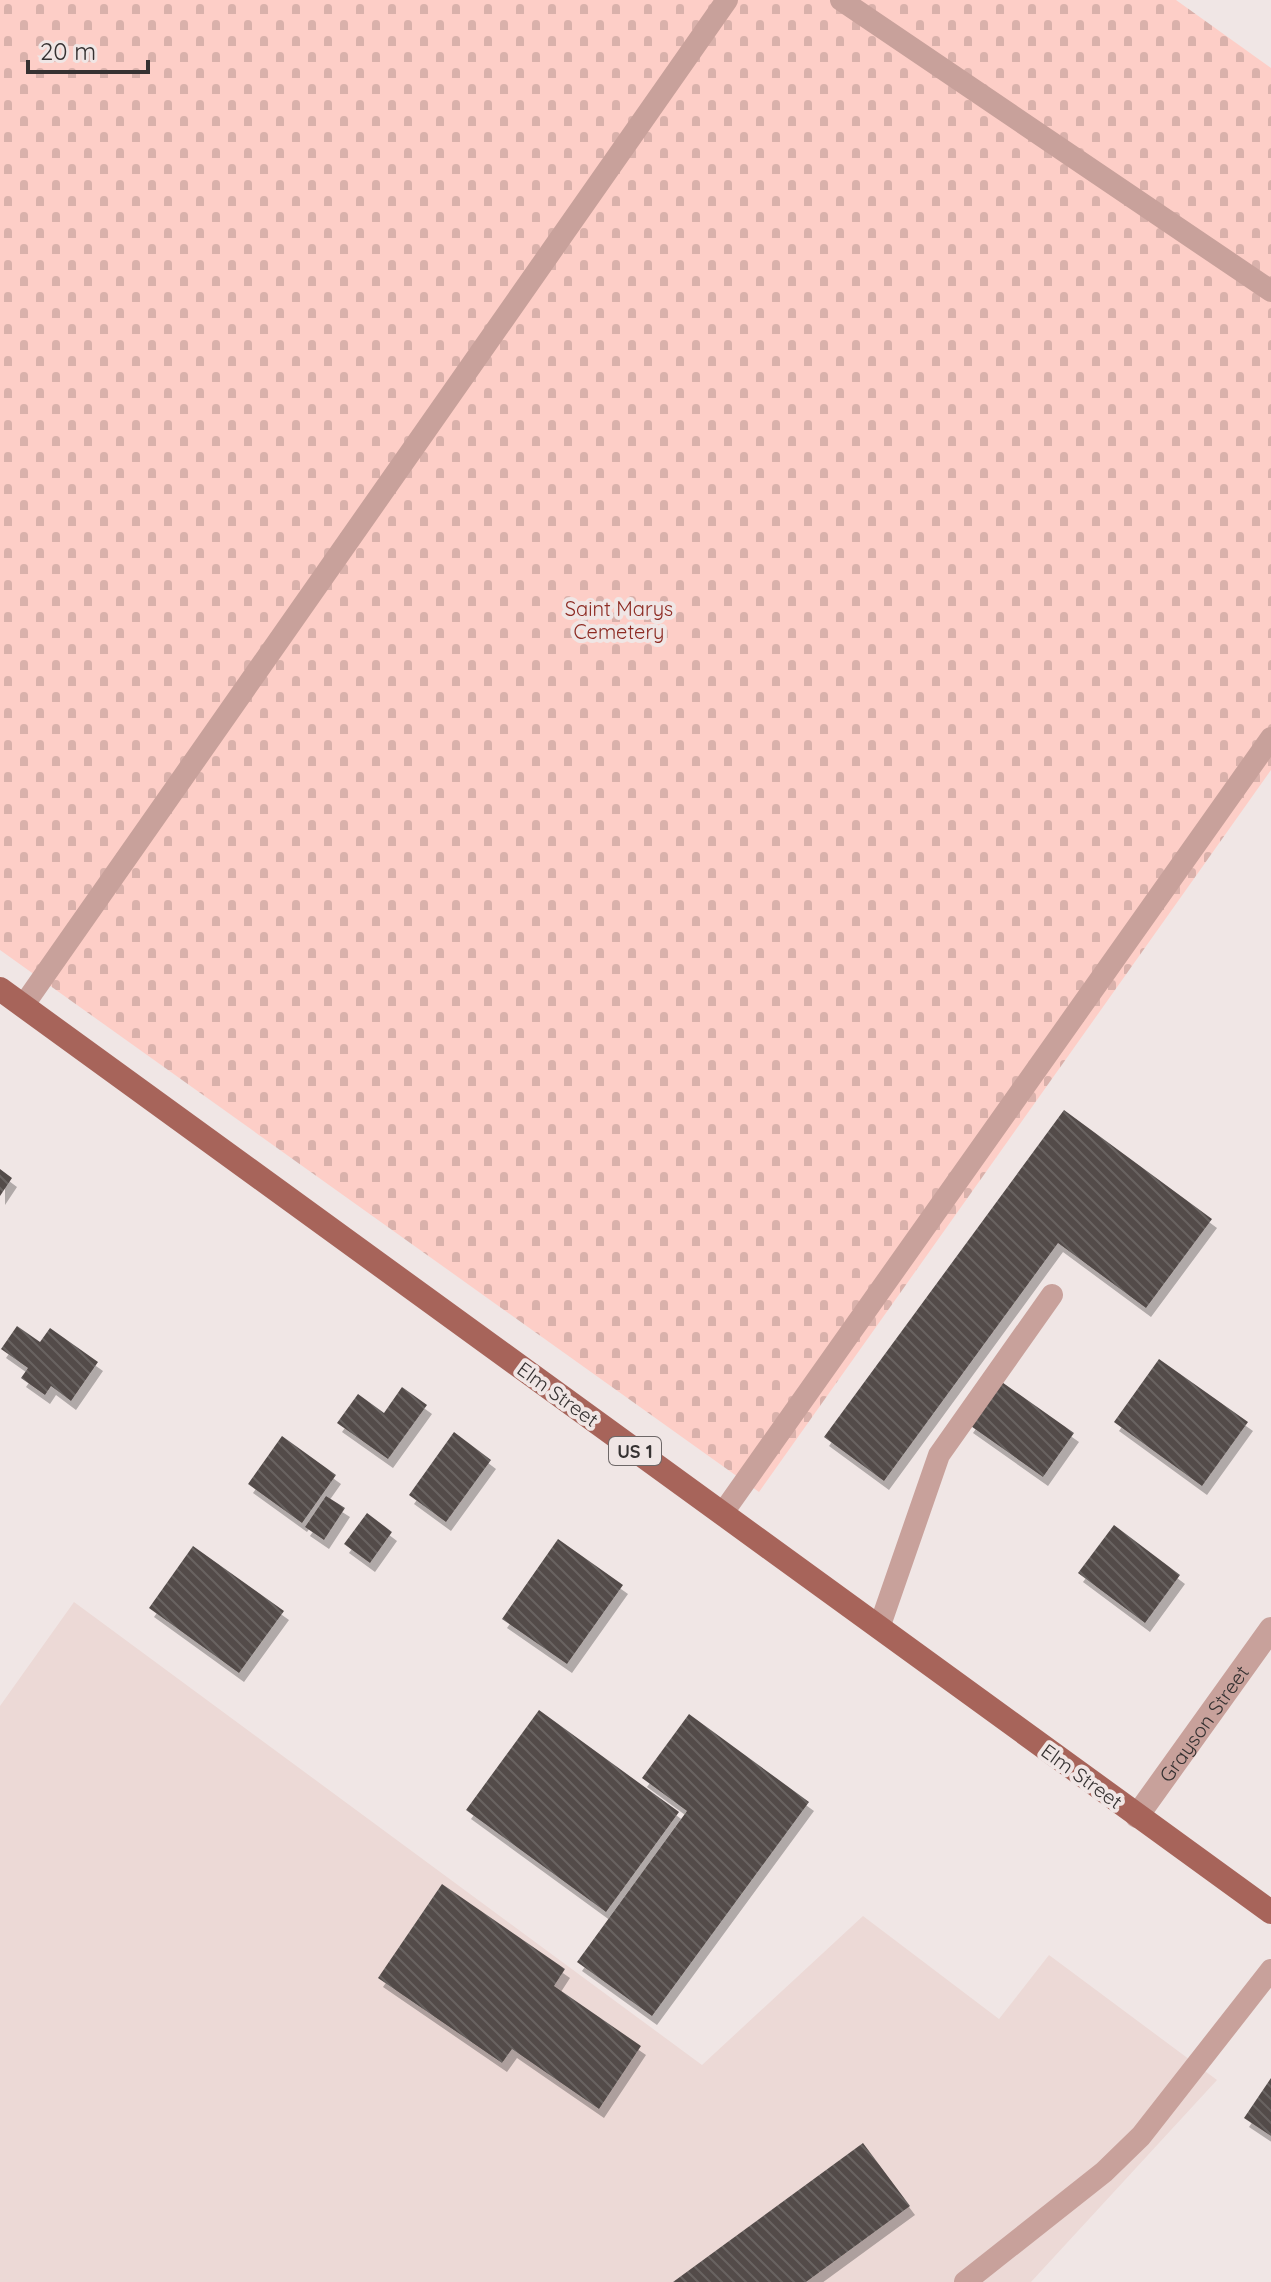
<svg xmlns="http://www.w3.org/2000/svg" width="1271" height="2282" viewBox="0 0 1271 2282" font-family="Quicksand,sans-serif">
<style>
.built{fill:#ecd9d6}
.cemetery{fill:url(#cemetery-stones)}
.building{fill:url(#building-back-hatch);filter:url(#shadow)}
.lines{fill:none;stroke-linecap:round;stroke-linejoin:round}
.lane{stroke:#c8a19b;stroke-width:22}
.street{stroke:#c8a19b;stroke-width:24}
.primary{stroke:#a7645a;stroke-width:24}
.labels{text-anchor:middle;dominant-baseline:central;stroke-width:8;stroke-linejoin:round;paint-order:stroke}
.shield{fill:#f0e6e5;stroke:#6e6868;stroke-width:2}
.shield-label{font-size:18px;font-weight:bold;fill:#363232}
.park-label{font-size:20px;fill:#8d2b23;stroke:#f0e6e5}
.street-label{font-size:20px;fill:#363232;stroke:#f0e6e5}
</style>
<defs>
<pattern id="cemetery-stones" width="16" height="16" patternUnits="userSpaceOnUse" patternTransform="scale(2)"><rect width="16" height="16" fill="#fdcec7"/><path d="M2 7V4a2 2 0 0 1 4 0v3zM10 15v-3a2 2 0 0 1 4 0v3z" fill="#d9b1ab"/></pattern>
<pattern id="building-back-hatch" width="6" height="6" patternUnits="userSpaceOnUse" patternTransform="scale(2)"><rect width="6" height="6" fill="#534b49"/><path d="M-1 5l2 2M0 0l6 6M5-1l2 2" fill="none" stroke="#696361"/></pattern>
<filter id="shadow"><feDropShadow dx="5" dy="9" stdDeviation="0" flood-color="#0004"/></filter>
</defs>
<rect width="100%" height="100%" fill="#f0e6e5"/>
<path class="built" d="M 74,1602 L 702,2065 L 863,1916 L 999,2019 L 1049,1955 L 1217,2080 L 1031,2282 L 0,2282 L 0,1706 Z"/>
<path class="cemetery" d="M 0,0 L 1176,0 L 1271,68 L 1271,770 L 759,1492 L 0,950 Z"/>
<path class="building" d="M 1064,1110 L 1212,1219 L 1146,1308 L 1058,1243 L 884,1481 L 824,1437 Z
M 0,1169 L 12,1178 L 0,1196 Z
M 17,1326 L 40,1342 L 50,1328 L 98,1362 L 71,1401 L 51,1386 L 45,1395 L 21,1378 L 28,1368 L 1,1349 Z
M 1159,1359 L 1248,1422 L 1202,1486 L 1114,1422 Z
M 999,1380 L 1074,1433 L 1043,1477 L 968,1424 Z
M 402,1387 L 427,1405 L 388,1459 L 337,1423 L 358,1394 L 384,1413 Z
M 454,1432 L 491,1460 L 446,1522 L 409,1495 Z
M 282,1436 L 336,1475 L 302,1523 L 248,1484 Z
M 326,1496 L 345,1508 L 324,1540 L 305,1527 Z
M 367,1513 L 392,1532 L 370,1563 L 344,1544 Z
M 1114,1525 L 1180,1575 L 1145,1623 L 1078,1573 Z
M 558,1539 L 623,1585 L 567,1664 L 502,1619 Z
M 193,1546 L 284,1611 L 239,1673 L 149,1608 Z
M 539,1710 L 679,1812 L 606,1912 L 466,1810 Z
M 689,1714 L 809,1802 L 652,2016 L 577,1962 L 687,1811 L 642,1778 Z
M 442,1884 L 565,1969 L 554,1986 L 641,2046 L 599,2109 L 512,2049 L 502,2063 L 378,1978 Z
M 1271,2078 L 1271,2136 L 1244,2118 Z
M 863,2143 L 910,2206 L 806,2282 L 673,2282 Z"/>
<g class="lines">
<path class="lane" d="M 841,0 L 1271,291
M 23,1006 L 727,0
M 722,1514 L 1271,738
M 879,1628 L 939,1455 L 1052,1295
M 965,2282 L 1104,2172 L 1141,2136 L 1271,1970"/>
<path class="street" id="s1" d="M 1137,1816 L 1271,1629"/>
<path class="primary" d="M 0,989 L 1271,1912"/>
</g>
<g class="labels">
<rect class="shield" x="609" y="1437" width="52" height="28" rx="6"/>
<g class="shield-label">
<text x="635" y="1451">US 1</text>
</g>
<g class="park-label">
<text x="619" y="608">Saint Marys<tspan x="619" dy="23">Cemetery</tspan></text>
</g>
<g class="street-label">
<text transform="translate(558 1394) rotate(36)">Elm Street</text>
<text stroke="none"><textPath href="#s1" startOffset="114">Grayson Street</textPath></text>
<text transform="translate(1082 1776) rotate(36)">Elm Street</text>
</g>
</g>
<path d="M28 60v12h120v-12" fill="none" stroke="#363232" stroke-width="4"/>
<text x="40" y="60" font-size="24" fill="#363232" stroke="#f0e6e5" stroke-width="6" paint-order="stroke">20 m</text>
</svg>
